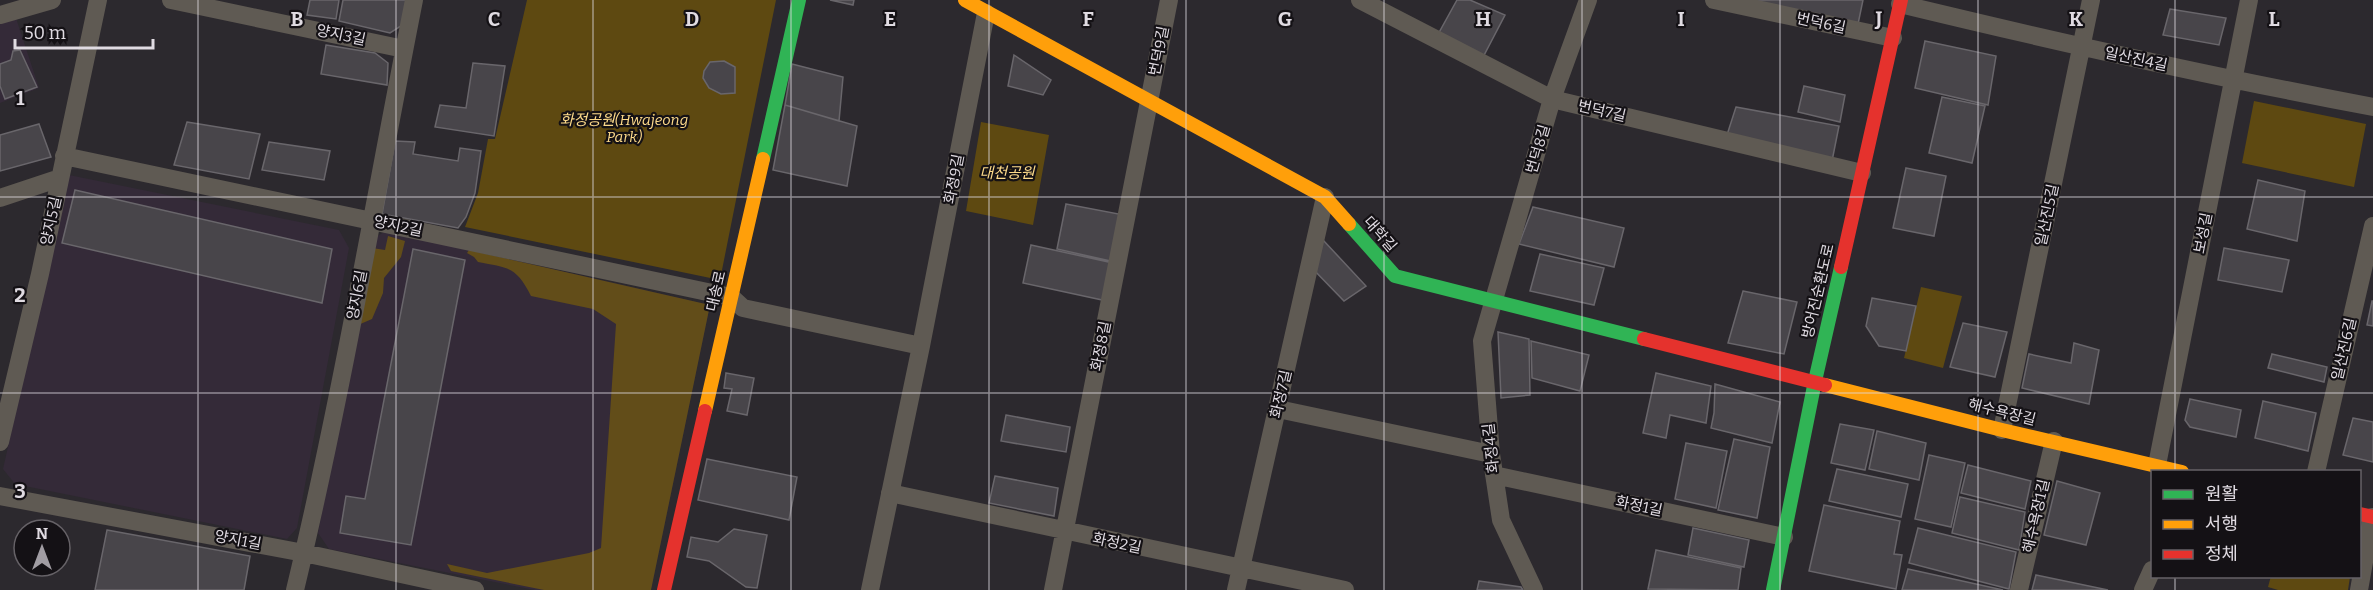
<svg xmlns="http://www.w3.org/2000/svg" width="2373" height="590" viewBox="0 0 2373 590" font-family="Bitter,'Noto Sans KR',serif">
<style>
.built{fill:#342a38}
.green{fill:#5e4911}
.forest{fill:#624d19}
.building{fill:#48454a;stroke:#69666b;stroke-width:1.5}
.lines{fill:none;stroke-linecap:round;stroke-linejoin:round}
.street{stroke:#5f5a53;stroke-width:18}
.fast{stroke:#30b455;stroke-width:14}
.slow{stroke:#ff9f0a;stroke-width:14}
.jam{stroke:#e5322d;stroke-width:14}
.grid{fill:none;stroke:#e0dbe2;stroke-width:1.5;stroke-opacity:0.55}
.labels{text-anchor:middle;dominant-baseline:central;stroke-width:4.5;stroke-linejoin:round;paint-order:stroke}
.street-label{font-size:15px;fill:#e0dbe2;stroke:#141115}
.park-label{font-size:15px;font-style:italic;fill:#fdda8a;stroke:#141115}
.grid-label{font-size:20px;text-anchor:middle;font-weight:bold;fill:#e0dbe2;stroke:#141115;stroke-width:4.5;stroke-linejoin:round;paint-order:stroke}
</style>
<rect width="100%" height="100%" fill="#2c292e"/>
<path class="built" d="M 15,15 L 39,88 L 0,103 L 0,19 Z
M 69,175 L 339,230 L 349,248 L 297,528 L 287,539 L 15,484 L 3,469 Z
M 386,231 L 710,305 L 651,590 L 535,590 L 329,549 L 318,533 L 374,238 Z"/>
<path class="green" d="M 527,0 L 776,0 L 720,280 L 465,227 L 478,193 L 488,139 L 495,139 Z
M 2254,101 L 2366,124 L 2354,187 L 2242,163 Z
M 981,122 L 1049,135 L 1033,225 L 966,211 Z
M 1921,287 L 1962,296 L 1943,368 L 1904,358 Z
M 2271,576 L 2350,576 L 2350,577 L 2348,590 L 2278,590 L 2268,587 Z"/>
<path class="forest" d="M 388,236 L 405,241 L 401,257 L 384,278 L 383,293 L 372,319 L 358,325 L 372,248 L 385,250 Z
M 469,250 L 710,305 L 651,590 L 544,590 L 451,571 L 447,564 L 487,573 L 589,553 L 601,548 L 616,324 L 593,309 L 531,296 C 516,266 508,268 478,262 L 474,257 L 467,253 Z"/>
<path class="building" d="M 310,0 L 339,0 L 336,19 L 307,15 Z
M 343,0 L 409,0 L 404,24 L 390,33 L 339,21 Z
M 830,0 L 854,0 L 853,5 Z
M 1457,0 L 1470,0 L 1505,15 L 1481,61 L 1436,38 Z
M 1737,0 L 1863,0 L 1858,24 Z
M 2170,9 L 2226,18 L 2219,45 L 2163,35 Z
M 1925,41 L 1996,56 L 1988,105 L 1915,88 Z
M 326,45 L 375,53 L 388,63 L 387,85 L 321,74 Z
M 20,50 L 37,87 L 5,99 L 0,86 L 0,64 L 11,60 L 13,51 Z
M 1014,55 L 1051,80 L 1043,95 L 1008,86 Z
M 724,61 L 735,67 L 735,93 L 721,94 L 709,88 L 703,78 L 704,71 L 710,62 Z
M 473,63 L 505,66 L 494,136 L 435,127 L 440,105 L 466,108 Z
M 792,64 L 843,77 L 839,121 L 785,105 Z
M 1804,86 L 1845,95 L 1840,122 L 1798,112 Z
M 1942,97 L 1985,106 L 1972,163 L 1929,153 Z
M 785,105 L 857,126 L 847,186 L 773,170 Z
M 1736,107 L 1839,126 L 1832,161 L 1726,138 Z
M 187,122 L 260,134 L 249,179 L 174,165 Z
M 39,124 L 51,157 L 0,171 L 0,135 Z
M 395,141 L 415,142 L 413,154 L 458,161 L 460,148 L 481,151 L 475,193 L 466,217 L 458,228 L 382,214 Z
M 269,142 L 330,151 L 324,180 L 262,170 Z
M 1906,168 L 1946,176 L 1934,236 L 1893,228 Z
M 2258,180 L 2305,191 L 2297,241 L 2247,229 Z
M 75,190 L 332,249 L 322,303 L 62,243 Z
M 1066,204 L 1124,215 L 1115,262 L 1057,249 Z
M 1533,207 L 1624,228 L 1614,267 L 1519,244 Z
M 1323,240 L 1366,286 L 1344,301 L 1312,268 Z
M 1031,245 L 1113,263 L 1107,301 L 1023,283 Z
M 2224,248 L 2289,260 L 2282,292 L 2218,280 Z
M 413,249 L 465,260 L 411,545 L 340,533 L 346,496 L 365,499 Z
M 1540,254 L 1604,268 L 1594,305 L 1530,291 Z
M 1743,291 L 1797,302 L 1784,354 L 1728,343 Z
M 1872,298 L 1916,306 L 1906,351 L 1879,346 L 1866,326 Z
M 2372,301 L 2373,301 L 2373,326 L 2367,325 Z
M 1963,323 L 2007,332 L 1995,377 L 1950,367 Z
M 1498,332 L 1529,339 L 1530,395 L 1501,398 Z
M 1531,341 L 1589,355 L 1580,391 L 1532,378 Z
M 2074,343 L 2099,350 L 2089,404 L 2022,388 L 2029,354 L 2071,363 Z
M 2272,354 L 2327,367 L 2324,382 L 2268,368 Z
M 726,373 L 754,378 L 747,415 L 727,411 L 732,389 L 724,388 Z
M 1656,373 L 1711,386 L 1706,423 L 1670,415 L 1666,438 L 1643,433 Z
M 1715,384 L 1780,402 L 1772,443 L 1711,428 L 1714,413 Z
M 2190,399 L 2241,410 L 2236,437 L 2190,427 L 2185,420 Z
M 2263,401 L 2316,413 L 2308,451 L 2255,438 Z
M 1006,415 L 1070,427 L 1066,452 L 1001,441 Z
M 2353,418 L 2373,422 L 2373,462 L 2343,455 Z
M 1840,424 L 1874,430 L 1865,470 L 1831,463 Z
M 1877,431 L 1926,443 L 1919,480 L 1869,469 Z
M 1734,439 L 1770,447 L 1757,518 L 1718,510 Z
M 1686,443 L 1727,451 L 1716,508 L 1675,499 Z
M 1929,455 L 1965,463 L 1951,527 L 1915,519 Z
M 707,459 L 797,477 L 789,520 L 698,500 Z
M 1968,465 L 2031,481 L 2025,509 L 1961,493 Z
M 1837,469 L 1908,484 L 1901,517 L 1829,501 Z
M 995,476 L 1058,488 L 1054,516 L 989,503 Z
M 2057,481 L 2100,493 L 2086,545 L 2044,535 Z
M 1960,497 L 2025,512 L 2019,550 L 1952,533 Z
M 1824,505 L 1900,521 L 1894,554 L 1902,555 L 1896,589 L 1809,571 Z
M 1693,528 L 1749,540 L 1744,567 L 1688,555 Z
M 1918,528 L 2016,552 L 2009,589 L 1909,563 Z
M 734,529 L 767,535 L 757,588 L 746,587 L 709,561 L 687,557 L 691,537 L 718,542 Z
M 107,530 L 250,556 L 244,590 L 95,590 Z
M 1656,550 L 1741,568 L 1738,590 L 1648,589 Z
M 1908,569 L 2003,590 L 1902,590 Z
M 2036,575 L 2108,590 L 2032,590 Z
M 1479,581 L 1521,587 L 1523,590 L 1477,590 Z"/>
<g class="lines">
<path class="street" d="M 171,0 L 404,49
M 1360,0 L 1552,99 L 1862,173
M 1714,0 L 1893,38
M 1900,4 C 2057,42 2214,77 2373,107
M 0,15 L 52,0
M 64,156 L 731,297 L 743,308 L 921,346
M 0,198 L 60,178
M 1278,409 L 1491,454
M 2002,430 L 2091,0
M 0,442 L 40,274 L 98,0
M 2157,465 L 2249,0
M 2316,472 L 2373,226
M 1494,475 L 1784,537
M 890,493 L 1345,590
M 0,496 L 304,553 L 475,590
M 295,590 C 342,395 375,197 414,0
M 870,590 L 921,346 L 986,13
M 1053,590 L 1169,0
M 1236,590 L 1325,197
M 1534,590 L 1501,520 L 1491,454 L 1482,341 L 1552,99 L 1588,0
M 2019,590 L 2054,441
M 2143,590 L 2152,570
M 2359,590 L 2372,517"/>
<path class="fast" d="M 763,159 L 799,0
M 1349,224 L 1395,276 L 1644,339
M 1773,590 L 1815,381 L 1841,267"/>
<path class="slow" d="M 965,0 L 1325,197 L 1349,224
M 1825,385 L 2002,430 L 2182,472
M 705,411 L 763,159"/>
<path class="jam" d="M 1841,267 L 1901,0
M 1644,339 L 1825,385
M 2360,514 L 2373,517
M 664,590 L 705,411"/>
</g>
<path class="grid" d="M 198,0 L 198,590M 396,0 L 396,590M 593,0 L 593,590M 791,0 L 791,590M 989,0 L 989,590M 1186,0 L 1186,590M 1384,0 L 1384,590M 1582,0 L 1582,590M 1780,0 L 1780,590M 1978,0 L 1978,590M 2175,0 L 2175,472M 0,197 L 2373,197M 0,393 L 2373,393M 2175,576 L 2175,590"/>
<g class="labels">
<g class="street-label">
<text transform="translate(1821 23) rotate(12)">번덕6길</text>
<text transform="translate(341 35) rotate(12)">양지3길</text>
<text transform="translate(1159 51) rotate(-79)">번덕9길</text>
<text transform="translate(2136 59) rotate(12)">일산진4길</text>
<text transform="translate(1602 111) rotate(13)">번덕7길</text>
<text transform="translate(1538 149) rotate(-74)">번덕8길</text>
<text transform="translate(954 179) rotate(-79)">화정9길</text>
<text transform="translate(2047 215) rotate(-78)">일산진5길</text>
<text transform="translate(51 221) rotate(-78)">양지5길</text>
<text transform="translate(398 226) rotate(12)">양지2길</text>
<text transform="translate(2203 233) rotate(-79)">보성길</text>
<text transform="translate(1380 234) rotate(49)">대학길</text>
<text transform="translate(716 291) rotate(-77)">대송로</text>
<text transform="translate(1818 291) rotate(-77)">방어진순환도로</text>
<text transform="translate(357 295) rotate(-79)">양지6길</text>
<text transform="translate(1101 346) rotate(-79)">화정8길</text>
<text transform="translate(2344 349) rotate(-77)">일산진6길</text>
<text transform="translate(1281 394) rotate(-77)">화정7길</text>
<text transform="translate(2002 412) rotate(14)">해수욕장길</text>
<text transform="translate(1491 448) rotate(-96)">화정4길</text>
<text transform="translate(1639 506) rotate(12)">화정1길</text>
<text transform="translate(2036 516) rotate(-77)">해수욕장1길</text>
<text transform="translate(238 540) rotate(11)">양지1길</text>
<text transform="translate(1117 543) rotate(12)">화정2길</text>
</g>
<g class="park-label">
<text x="624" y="120">화정공원(Hwajeong<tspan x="624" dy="17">Park)</tspan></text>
<text x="1007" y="173">대천공원</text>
</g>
</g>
<g class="grid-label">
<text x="297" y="26">B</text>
<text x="494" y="26">C</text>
<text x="692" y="26">D</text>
<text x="890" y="26">E</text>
<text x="1088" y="26">F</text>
<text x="1285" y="26">G</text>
<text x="1483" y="26">H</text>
<text x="1681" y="26">I</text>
<text x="1879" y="26">J</text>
<text x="2076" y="26">K</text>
<text x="2274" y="26">L</text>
<text x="20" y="105">1</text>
<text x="20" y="302">2</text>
<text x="20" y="498">3</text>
</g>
<rect x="2151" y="470" width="210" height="108" fill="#141115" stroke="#666267" stroke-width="1.5"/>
<rect x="2163" y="490" width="30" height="9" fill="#30b455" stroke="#666267" stroke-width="1.5"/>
<text x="2205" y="500" font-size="18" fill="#e0dbe2">원활</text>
<rect x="2163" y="520" width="30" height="9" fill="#ff9f0a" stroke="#666267" stroke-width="1.5"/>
<text x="2205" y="530" font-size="18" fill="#e0dbe2">서행</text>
<rect x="2163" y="550" width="30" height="9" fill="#e5322d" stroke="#666267" stroke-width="1.5"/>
<text x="2205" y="560" font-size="18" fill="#e0dbe2">정체</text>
<g transform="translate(42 548)"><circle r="28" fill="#141115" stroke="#666267" stroke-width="1.5"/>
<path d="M0-4.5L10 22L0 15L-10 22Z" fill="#a19da3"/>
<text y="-9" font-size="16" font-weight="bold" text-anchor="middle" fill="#e0dbe2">N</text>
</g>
<path d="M15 39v9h138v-9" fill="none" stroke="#e0dbe2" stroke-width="3"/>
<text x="24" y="39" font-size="18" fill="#e0dbe2" stroke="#141115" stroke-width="4.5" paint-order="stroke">50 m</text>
</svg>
